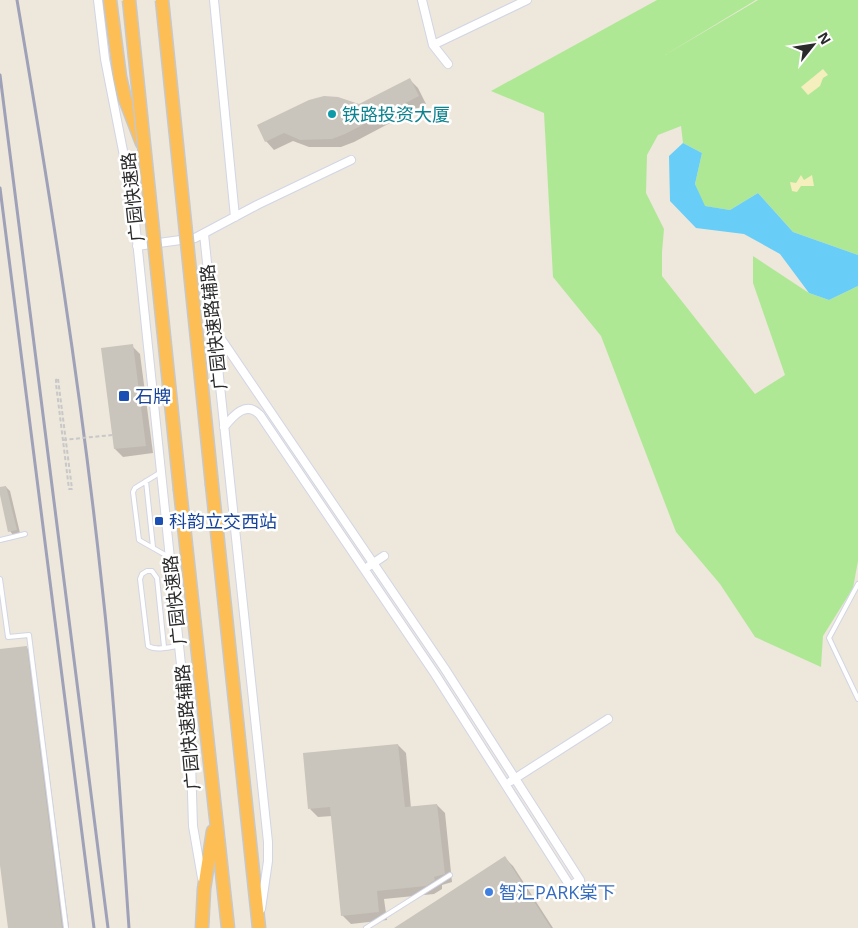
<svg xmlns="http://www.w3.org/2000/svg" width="858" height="928" viewBox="0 0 858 928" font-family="'Open Sans','Noto Sans SC',sans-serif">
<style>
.green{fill:#afe895}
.sand{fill:#f5eebd}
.water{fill:#68cdf7}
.shadow{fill:#0003}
.building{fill:#c9c4bc}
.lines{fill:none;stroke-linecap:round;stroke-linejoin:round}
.service-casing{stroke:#d1d5e5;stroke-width:6}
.minor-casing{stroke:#d1d5e5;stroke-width:10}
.trunk-casing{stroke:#c8c8c8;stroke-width:15}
.path{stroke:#c8c8c8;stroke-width:2;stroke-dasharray:4 2.5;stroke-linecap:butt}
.service{stroke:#fff;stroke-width:4}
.minor{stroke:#fff;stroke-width:8}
.trunk{stroke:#fdbe56;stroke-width:12}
.rail{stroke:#9ea1b7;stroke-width:3}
.trunk-bridge-casing{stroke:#c8c8c8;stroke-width:15;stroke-linecap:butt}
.path-bridge{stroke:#c8c8c8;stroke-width:2;stroke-dasharray:4 2.5;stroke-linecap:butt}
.trunk-bridge{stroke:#fdbe56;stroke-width:12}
.culture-dot{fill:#0f9aa8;stroke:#fff;stroke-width:2}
.transit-dot{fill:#1a4fb4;stroke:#fff;stroke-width:2}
.shop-dot{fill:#3f7fe0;stroke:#fff;stroke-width:2}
.labels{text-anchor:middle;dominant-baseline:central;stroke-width:5;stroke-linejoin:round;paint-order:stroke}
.culture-label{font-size:18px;fill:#0d838f;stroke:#fff;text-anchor:start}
.street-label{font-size:18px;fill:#2b2b2b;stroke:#fff}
.transit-label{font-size:18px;fill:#164399;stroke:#fff;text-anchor:start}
.shop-label{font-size:18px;fill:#366cbe;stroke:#fff;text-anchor:start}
</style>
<rect width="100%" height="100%" fill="#eee7dc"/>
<path class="green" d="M 657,0 L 756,0 L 665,55 L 758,0 L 858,0 L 858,255 L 793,232 L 758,193 L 730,210 L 704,206 L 695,184 L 702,153 L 683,143 L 681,126 L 658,135 L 647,155 L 646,193 L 664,229 L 662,252 L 662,276 L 755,394 L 785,375 L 753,283 L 753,256 L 809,293 L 829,300 L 858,286 L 858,561 L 853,588 L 823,636 L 821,667 L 755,637 L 720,584 L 676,532 L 601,336 L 553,277 L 544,113 L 491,91 Z"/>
<path class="sand" d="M 823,69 L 828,75 L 823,78 L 820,86 L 808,95 L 801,87 Z
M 801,175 L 804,180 L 812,175 L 814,186 L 801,186 L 797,192 L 792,191 L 790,182 L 796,183 Z"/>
<path class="water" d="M 683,143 L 702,153 L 695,184 L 705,206 L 730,210 L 758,193 L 793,232 L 858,255 L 858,286 L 829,300 L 809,293 L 780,254 L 744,234 L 696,228 L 670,201 L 669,156 Z"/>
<path class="shadow" d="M 410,80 L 418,88 L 426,104 L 354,142 L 341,147 L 309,147 L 293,141 L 274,150 L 266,141 L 259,126 L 359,105 Z
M 132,346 L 140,354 L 153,453 L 123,457 L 115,449 Z
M 6,487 L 10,491 L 20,533 L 13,535 L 10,531 L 0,490 Z
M 26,647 L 34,655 L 69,928 L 9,928 L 0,855 L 0,650 Z
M 398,745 L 406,753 L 411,808 L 437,805 L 445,813 L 452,882 L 442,885 L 442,889 L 434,894 L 384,899 L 387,920 L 351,924 L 343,916 L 332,816 L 318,817 L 310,809 Z
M 505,858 L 513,866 L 553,928 L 396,928 Z"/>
<path class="building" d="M 410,78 L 419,96 L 345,134 L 332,139 L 300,140 L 284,133 L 265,142 L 257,125 L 309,100 L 324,96 L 338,97 L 359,104 Z
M 133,344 L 146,446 L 114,449 L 101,348 Z
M 6,486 L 17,530 L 8,532 L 0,495 L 0,487 Z
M 27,646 L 62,928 L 8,928 L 0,865 L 0,649 Z
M 398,744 L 405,807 L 437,804 L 445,874 L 434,877 L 435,880 L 426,886 L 377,891 L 379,912 L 341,916 L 330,807 L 308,809 L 303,753 Z
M 505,856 L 551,928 L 394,928 L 442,897 Z"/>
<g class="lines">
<defs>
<path id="service" d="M 161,472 L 135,488 L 133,492 L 139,540 L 169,557
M 146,481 L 153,547
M 0,540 L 25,534
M 0,579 L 8,637 L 29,635 L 66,928
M 858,584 L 829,638 L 858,699
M 164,647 L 157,578 L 152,571 L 147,571 L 142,574 L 140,579 L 148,646 C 156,651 169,647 178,646
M 366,928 L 450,875"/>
<path id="minor" d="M 98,0 L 105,59 L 133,202 L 191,761 L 193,826 L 202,878
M 214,0 L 235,217
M 422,0 L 433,45 L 448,64
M 433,45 L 527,0
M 204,234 L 268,842 L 268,861 L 261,909
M 137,246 L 195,238 L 257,205 L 351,160
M 213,327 L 445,669 L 580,880 L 570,886 L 435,674 L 260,415 C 246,400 233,416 224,427
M 369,566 L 384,556
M 511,781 L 608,719"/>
<path id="trunk" d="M 110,0 L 120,77 L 125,99 L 142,143
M 212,485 L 259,928
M 180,490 L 228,928
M 202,928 L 204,889 L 213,831"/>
</defs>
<use href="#service" class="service-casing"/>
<use href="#minor" class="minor-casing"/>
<use href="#trunk" class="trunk-casing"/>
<path class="path" d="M 58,379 L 72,489 L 69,489 L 56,384 L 56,380 Z"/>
<use href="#service" class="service"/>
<use href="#minor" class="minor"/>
<use href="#trunk" class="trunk"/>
<path class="rail" d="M 17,0 C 50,195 81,389 102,586 C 115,700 121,814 129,928
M 0,75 L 108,928
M 0,188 L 94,928"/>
<defs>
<path id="trunk-bridge" d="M 129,0 L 180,490
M 162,0 L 212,485"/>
</defs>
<use href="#trunk-bridge" class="trunk-bridge-casing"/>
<path class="path-bridge" d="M 63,440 L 112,435"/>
<use href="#trunk-bridge" class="trunk-bridge"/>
</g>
<circle class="culture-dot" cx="332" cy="114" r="5"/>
<g class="transit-dot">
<rect x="118" y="390" width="12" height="12" rx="2.5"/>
<rect x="154" y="516" width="10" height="10" rx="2.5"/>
</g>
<circle class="shop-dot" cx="489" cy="892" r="5"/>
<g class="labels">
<g class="culture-label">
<text x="342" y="114">铁路投资大厦</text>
</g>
<g class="street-label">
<text transform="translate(132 197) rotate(-96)">广园快速路</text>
<text transform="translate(213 327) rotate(-96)">广园快速路辅路</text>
<text transform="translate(174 600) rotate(-96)">广园快速路</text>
<text transform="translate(187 727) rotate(-95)">广园快速路辅路</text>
</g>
<g class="transit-label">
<text x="135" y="396">石牌</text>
<text x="169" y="521">科韵立交西站</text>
</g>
<g class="shop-label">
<text x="499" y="892">智汇PARK棠下</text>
</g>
</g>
<g transform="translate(813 45) rotate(60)" stroke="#ffffff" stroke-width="4" paint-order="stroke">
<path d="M0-4L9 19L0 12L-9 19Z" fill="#2b2b2b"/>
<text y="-8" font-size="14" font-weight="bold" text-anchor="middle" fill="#2b2b2b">N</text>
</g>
</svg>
